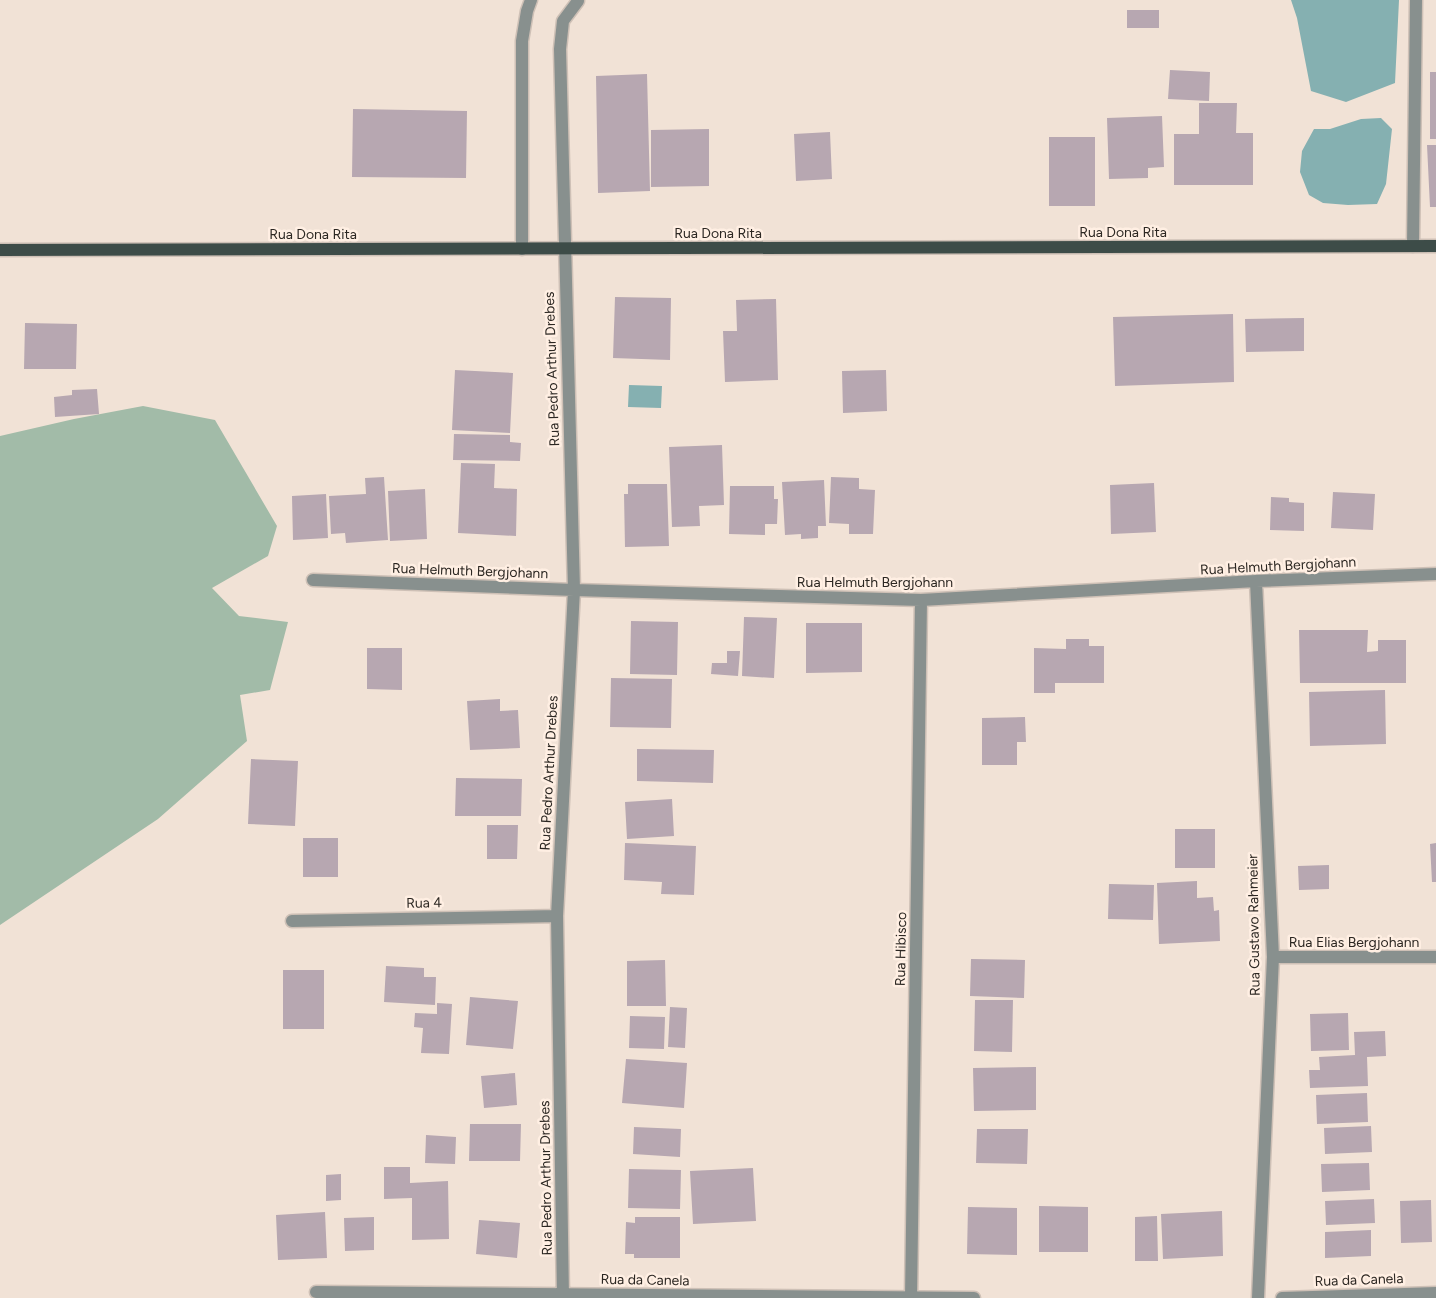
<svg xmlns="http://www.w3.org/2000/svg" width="1436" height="1298" viewBox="0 0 1436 1298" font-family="Figtree,sans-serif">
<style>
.green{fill:#a2bba8}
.water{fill:#85b0b1}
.building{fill:#b7a7b1}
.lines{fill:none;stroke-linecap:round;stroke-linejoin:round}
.minor-casing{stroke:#cec0b6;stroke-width:15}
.major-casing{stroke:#cec0b6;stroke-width:15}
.minor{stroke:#88908e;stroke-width:12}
.major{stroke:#3d4c48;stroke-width:12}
.labels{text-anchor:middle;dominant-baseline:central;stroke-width:5;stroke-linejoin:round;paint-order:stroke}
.street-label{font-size:14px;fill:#2c2722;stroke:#ffefe3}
</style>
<rect width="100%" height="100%" fill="#f1e2d6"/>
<path class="green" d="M 143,406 L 215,420 L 277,526 L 268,556 L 212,588 L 239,616 L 288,622 L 270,690 L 240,695 L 247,741 L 158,819 L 0,925 L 0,436 L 74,419 Z"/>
<path class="water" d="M 1291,0 L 1399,0 L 1395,83 L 1346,102 L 1311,91 L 1297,18 Z
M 1381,118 L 1392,129 L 1386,184 L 1377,204 L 1348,205 L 1323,203 L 1309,195 L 1300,172 L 1302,151 L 1314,129 L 1330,129 L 1361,119 Z
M 629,385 L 662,386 L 661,408 L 628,407 Z"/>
<path class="building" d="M 1127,10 L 1159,10 L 1159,28 L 1127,28 Z
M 1170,70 L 1210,72 L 1209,101 L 1168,99 Z
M 1430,72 L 1436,72 L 1436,139 L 1430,139 Z
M 647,74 L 650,191 L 598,193 L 596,76 Z
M 1199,103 L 1237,103 L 1236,133 L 1253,133 L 1253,185 L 1174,185 L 1174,134 L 1199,134 Z
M 353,109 L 467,111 L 466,178 L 352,177 Z
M 1162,116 L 1164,167 L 1148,168 L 1148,178 L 1109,179 L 1107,118 Z
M 709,129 L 709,186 L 651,187 L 651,130 Z
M 830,132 L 832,179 L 796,181 L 794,134 Z
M 1049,137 L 1095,137 L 1095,206 L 1049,206 Z
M 1427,145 L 1436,145 L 1436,207 L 1430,207 Z
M 615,297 L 671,298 L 670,360 L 613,358 Z
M 776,299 L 778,380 L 725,382 L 723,331 L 737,331 L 736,300 Z
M 1233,314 L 1234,382 L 1115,386 L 1113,317 Z
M 1304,318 L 1304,351 L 1246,352 L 1245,319 Z
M 25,323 L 77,324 L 76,369 L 24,369 Z
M 455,370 L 513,373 L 510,433 L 452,430 Z
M 886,370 L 887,411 L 843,413 L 842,371 Z
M 97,389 L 99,414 L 55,417 L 54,397 L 72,395 L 72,390 Z
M 454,434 L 510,435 L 510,442 L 521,443 L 520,461 L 453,460 Z
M 722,445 L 724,505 L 699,506 L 700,526 L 672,527 L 669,447 Z
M 461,463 L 495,464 L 494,488 L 517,489 L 516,536 L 458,533 Z
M 384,477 L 388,540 L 346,543 L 345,533 L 331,534 L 329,496 L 366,494 L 365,478 Z
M 831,477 L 859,478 L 859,489 L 875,490 L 873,534 L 849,534 L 849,524 L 829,523 Z
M 824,480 L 826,526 L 818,526 L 818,538 L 801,539 L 801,534 L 785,535 L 782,482 Z
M 1154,483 L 1156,532 L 1111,534 L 1110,485 Z
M 628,484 L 667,484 L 669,546 L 625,547 L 624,494 L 628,494 Z
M 730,486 L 774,486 L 774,499 L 778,499 L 777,524 L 765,524 L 765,535 L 729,534 Z
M 425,489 L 427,539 L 390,541 L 388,491 Z
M 1333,492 L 1375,494 L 1373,530 L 1331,528 Z
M 326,494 L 328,538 L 293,540 L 292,496 Z
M 1271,497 L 1289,498 L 1289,502 L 1304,503 L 1304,531 L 1270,530 Z
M 744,617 L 777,618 L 774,678 L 742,676 Z
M 631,621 L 678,622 L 677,675 L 630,674 Z
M 806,623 L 862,623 L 862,672 L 806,673 Z
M 1299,630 L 1368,630 L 1367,652 L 1378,651 L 1378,640 L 1406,640 L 1406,683 L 1300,683 Z
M 1066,639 L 1089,639 L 1089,646 L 1104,646 L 1104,683 L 1055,683 L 1055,693 L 1034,693 L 1034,648 L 1066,649 Z
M 367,648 L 402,648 L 402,690 L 367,689 Z
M 727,651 L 740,651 L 738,676 L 711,674 L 712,663 L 727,663 Z
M 611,678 L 672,679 L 671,728 L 610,727 Z
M 1385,690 L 1386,744 L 1310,746 L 1309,692 Z
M 500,699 L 500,711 L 518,710 L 520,748 L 470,750 L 467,701 Z
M 1025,717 L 1026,742 L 1017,742 L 1017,765 L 982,765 L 982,718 Z
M 637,749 L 714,750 L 713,783 L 637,781 Z
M 251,759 L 298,761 L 295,826 L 248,824 Z
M 456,778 L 522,779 L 521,816 L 455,816 Z
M 672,799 L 674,836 L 627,839 L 625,802 Z
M 487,825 L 518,825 L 517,859 L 487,859 Z
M 1175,829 L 1215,829 L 1215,868 L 1175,868 Z
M 303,838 L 338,838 L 338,877 L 303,877 Z
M 625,843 L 696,846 L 694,895 L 661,894 L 662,882 L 624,880 Z
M 1436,843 L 1436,882 L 1432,882 L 1430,844 Z
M 1329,865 L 1329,889 L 1299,890 L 1298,866 Z
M 1197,881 L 1197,898 L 1213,897 L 1214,911 L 1219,910 L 1220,941 L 1159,944 L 1157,883 Z
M 1109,884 L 1154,885 L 1153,920 L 1108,919 Z
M 971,959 L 1025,960 L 1024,998 L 970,996 Z
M 665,960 L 666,1006 L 627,1006 L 627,961 Z
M 386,966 L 424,968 L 424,977 L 436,977 L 435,1005 L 384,1002 Z
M 283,970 L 324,970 L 324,1029 L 283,1029 Z
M 470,997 L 518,1001 L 513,1049 L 466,1045 Z
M 975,1000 L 1013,1000 L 1012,1052 L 974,1051 Z
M 437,1003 L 452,1004 L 449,1054 L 421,1053 L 423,1028 L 414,1027 L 415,1013 L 437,1014 Z
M 670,1007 L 687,1008 L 685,1048 L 668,1047 Z
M 1348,1013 L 1349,1050 L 1311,1051 L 1310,1014 Z
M 630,1016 L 665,1017 L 664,1049 L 629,1048 Z
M 1385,1031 L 1386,1056 L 1367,1057 L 1368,1086 L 1310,1088 L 1309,1070 L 1320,1070 L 1319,1057 L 1355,1055 L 1354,1032 Z
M 626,1059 L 687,1063 L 684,1108 L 622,1103 Z
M 1036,1067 L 1036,1110 L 974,1111 L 973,1068 Z
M 515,1073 L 517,1105 L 484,1108 L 481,1076 Z
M 1367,1093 L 1368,1122 L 1317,1124 L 1316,1095 Z
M 470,1124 L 521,1124 L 520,1161 L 469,1161 Z
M 1371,1126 L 1372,1152 L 1325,1154 L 1324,1128 Z
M 634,1127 L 681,1129 L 680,1157 L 633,1154 Z
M 977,1129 L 1028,1129 L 1027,1164 L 976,1163 Z
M 426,1135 L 456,1137 L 455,1164 L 425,1163 Z
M 1369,1163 L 1370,1190 L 1322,1192 L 1321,1164 Z
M 384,1167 L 410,1167 L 410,1183 L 448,1181 L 449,1239 L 412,1240 L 412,1198 L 384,1199 Z
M 753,1168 L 756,1221 L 693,1224 L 690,1171 Z
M 629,1169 L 681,1170 L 680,1209 L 628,1208 Z
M 341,1174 L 341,1200 L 326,1201 L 326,1175 Z
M 1374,1199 L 1375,1223 L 1326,1225 L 1325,1201 Z
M 1431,1200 L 1432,1242 L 1401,1243 L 1400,1201 Z
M 1039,1206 L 1088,1207 L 1088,1252 L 1039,1252 Z
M 968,1207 L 1017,1208 L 1017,1255 L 967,1254 Z
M 1222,1211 L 1223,1256 L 1163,1259 L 1161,1214 Z
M 325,1212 L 327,1258 L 278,1260 L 276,1215 Z
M 1157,1216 L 1158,1261 L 1135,1261 L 1135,1217 Z
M 374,1217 L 374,1250 L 345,1251 L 344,1218 Z
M 635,1217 L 680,1217 L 680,1258 L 634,1258 L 634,1254 L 625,1254 L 626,1222 L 635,1223 Z
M 479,1220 L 520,1223 L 517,1258 L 476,1254 Z
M 1371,1230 L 1371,1256 L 1325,1258 L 1325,1232 Z"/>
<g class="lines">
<defs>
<path id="minor" d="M 1413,246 L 1416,0
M 522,249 L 522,41 L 527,11 L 531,0
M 313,580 L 574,590 L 921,600 L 1256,581 L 1436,574
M 1256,581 L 1273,957 L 1258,1298
M 292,921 L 557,916
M 1273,957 L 1436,957
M 316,1292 L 974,1298
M 563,1298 L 557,916 L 574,590 L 560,49 L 563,21 L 578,1
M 911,1298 L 921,600
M 1282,1298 L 1436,1293"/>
<path id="major" d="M 0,250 L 1436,246"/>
</defs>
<use href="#minor" class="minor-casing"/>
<use href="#major" class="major-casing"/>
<use href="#minor" class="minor"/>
<use href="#major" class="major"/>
</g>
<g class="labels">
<g class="street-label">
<text x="1123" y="232">Rua Dona Rita</text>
<text x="718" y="233">Rua Dona Rita</text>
<text x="313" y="234">Rua Dona Rita</text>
<text transform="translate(552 369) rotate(-92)">Rua Pedro Arthur Drebes</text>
<text transform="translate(1278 566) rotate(-3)">Rua Helmuth Bergjohann</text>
<text transform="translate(470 571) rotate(2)">Rua Helmuth Bergjohann</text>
<text x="875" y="582">Rua Helmuth Bergjohann</text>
<text transform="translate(549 773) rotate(-87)">Rua Pedro Arthur Drebes</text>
<text transform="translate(424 903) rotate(-1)">Rua 4</text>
<text transform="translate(1254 925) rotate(-91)">Rua Gustavo Rahmeier</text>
<text x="1354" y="942">Rua Elias Bergjohann</text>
<text transform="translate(901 949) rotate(-89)">Rua Hibisco</text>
<text transform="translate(546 1178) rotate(-91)">Rua Pedro Arthur Drebes</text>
<text transform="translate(645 1280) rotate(1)">Rua da Canela</text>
<text transform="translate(1359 1280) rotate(-2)">Rua da Canela</text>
</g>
</g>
</svg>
